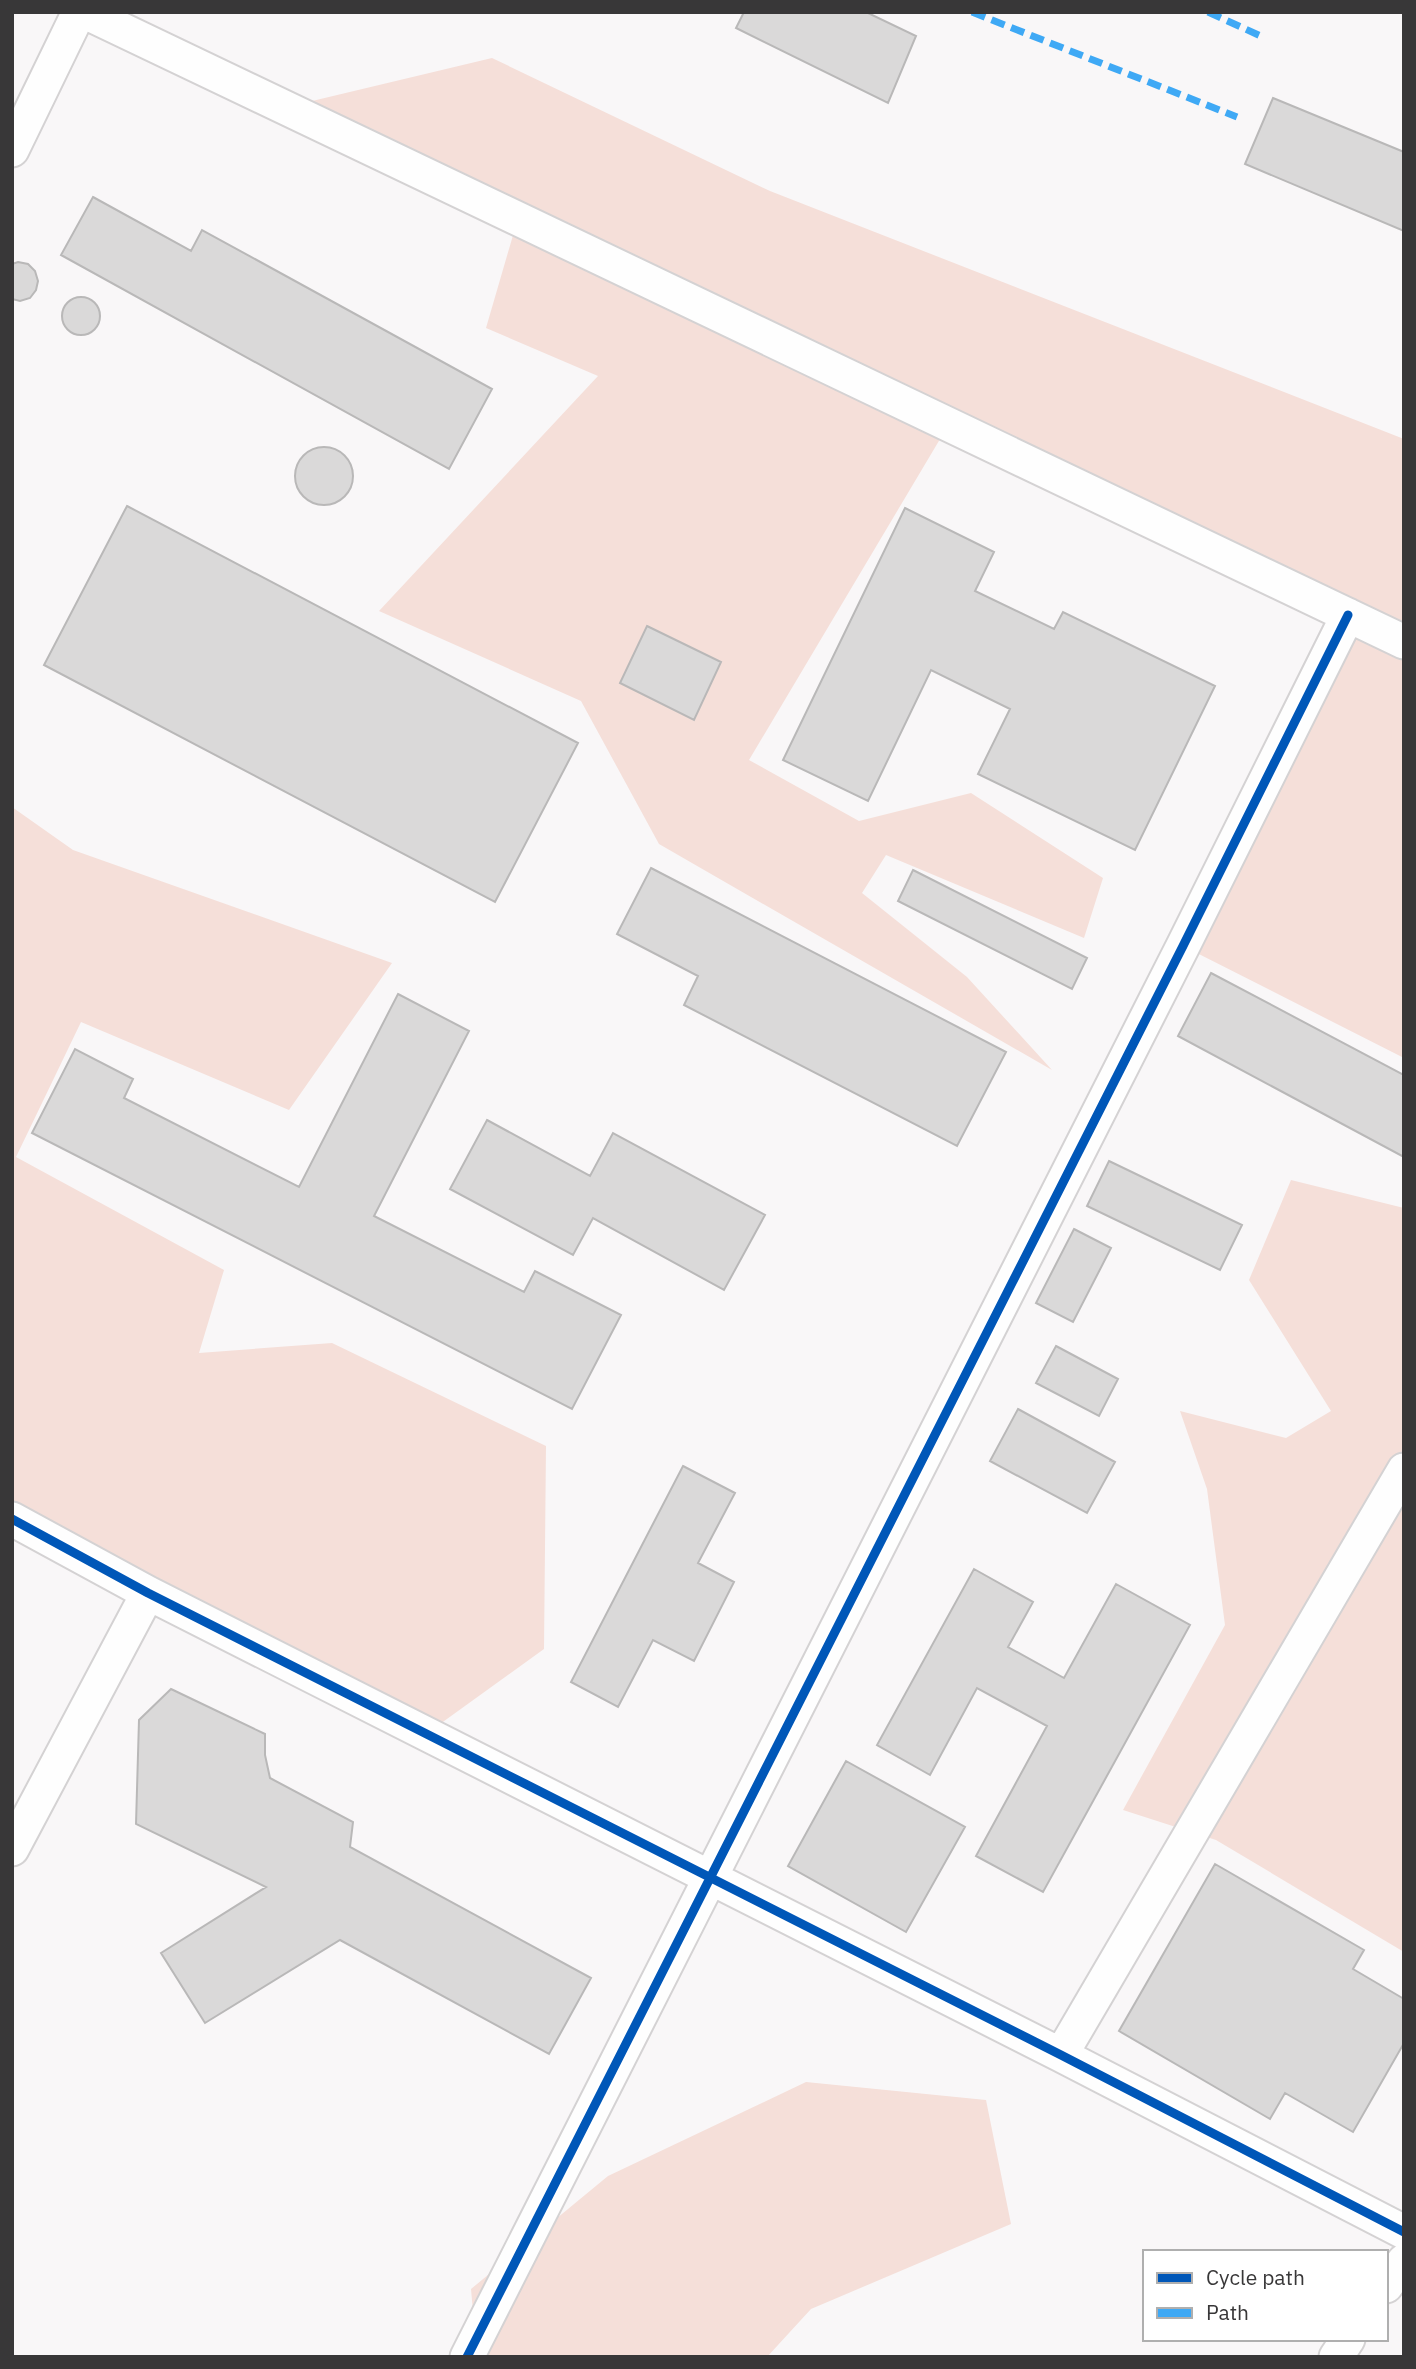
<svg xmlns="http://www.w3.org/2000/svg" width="1416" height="2369" viewBox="0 0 1416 2369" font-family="'IBM Plex Sans',sans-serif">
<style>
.green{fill:#f5dfd9}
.building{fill:#dad9d9;stroke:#b9b8b8;stroke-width:2}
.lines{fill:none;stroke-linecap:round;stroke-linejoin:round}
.minor-casing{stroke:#d4d2d3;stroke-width:37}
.minor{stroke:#fefefe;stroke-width:33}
.quiet{stroke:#3fa9f5;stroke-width:7;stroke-dasharray:14 7;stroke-linecap:butt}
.cycleway-casing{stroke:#fff;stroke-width:13}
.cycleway{stroke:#0057b8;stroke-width:9}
</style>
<rect width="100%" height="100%" fill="#f9f7f8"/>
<path class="green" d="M 492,58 L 770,191 L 1404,439 L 1404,1058 L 1183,946 L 1348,615 L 949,424 L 749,760 L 859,821 L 971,793 L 1103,878 L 1084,938 L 886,855 L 862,893 L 967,977 L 1052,1070 L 659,844 L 581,701 L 379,611 L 598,376 L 486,328 L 518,218 L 287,107 Z
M 12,807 L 73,850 L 392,963 L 289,1110 L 81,1022 L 16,1157 L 224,1270 L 199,1353 L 332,1343 L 546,1446 L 544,1649 L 440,1724 L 12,1519 Z
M 1291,1180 L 1404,1208 L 1404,1952 L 1216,1840 L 1123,1810 L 1225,1625 L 1207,1489 L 1180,1411 L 1286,1438 L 1331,1411 L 1249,1280 Z
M 806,2082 L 986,2100 L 1011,2224 L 811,2309 L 767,2357 L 477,2357 L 471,2289 L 608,2176 Z"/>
<path class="building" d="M 744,12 L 866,12 L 916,36 L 888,103 L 736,28 Z
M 1273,98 L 1404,152 L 1404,231 L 1245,164 Z
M 93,197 L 191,251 L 202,230 L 492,389 L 449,469 L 61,255 Z
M 18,262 L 28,264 L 35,271 L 38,281 L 36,290 L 30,298 L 20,301 L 12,299 L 12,264 Z
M62 316a19 19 0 1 1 38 0a19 19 0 1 1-38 0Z
M295 476a29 29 0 1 1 58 0a29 29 0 1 1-58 0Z
M 127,506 L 578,743 L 495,902 L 44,665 Z
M 905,508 L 994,552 L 975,591 L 1054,629 L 1063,612 L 1215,686 L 1135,850 L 978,774 L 1010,709 L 931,670 L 868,801 L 783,760 Z
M 647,626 L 721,662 L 694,720 L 620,683 Z
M 651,868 L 1006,1052 L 957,1146 L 684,1005 L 698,976 L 617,934 Z
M 913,870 L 1087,958 L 1072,989 L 898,901 Z
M 1211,973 L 1404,1075 L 1404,1157 L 1178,1036 Z
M 398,994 L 469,1031 L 374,1216 L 524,1292 L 535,1271 L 621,1315 L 572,1409 L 32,1133 L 75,1049 L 133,1079 L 124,1098 L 299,1187 Z
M 487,1120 L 590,1176 L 613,1133 L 765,1215 L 724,1290 L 593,1218 L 573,1255 L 450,1189 Z
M 1109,1161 L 1242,1225 L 1220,1270 L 1087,1206 Z
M 1074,1229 L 1111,1248 L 1073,1322 L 1036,1303 Z
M 1056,1346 L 1118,1379 L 1099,1416 L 1036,1383 Z
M 1018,1409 L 1115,1462 L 1087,1513 L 990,1461 Z
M 683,1466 L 735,1493 L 698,1563 L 734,1582 L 694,1661 L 653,1640 L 618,1707 L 571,1682 Z
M 974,1569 L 1033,1602 L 1008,1647 L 1064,1678 L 1116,1584 L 1190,1625 L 1043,1892 L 976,1856 L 1047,1726 L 977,1688 L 930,1775 L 877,1745 Z
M 171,1689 L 265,1734 L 265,1755 L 270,1778 L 353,1822 L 350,1847 L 591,1978 L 549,2054 L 340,1940 L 205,2023 L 161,1953 L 266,1887 L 136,1824 L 139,1720 Z
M 846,1761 L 965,1827 L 906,1932 L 788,1866 Z
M 1215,1864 L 1364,1950 L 1353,1969 L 1404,1999 L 1404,2043 L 1353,2132 L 1285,2093 L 1270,2119 L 1119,2031 Z"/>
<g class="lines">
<defs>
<path id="minor" d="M 85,12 L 1404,642
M 12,150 L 79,12
M 12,1519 L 148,1593 L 1061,2055 L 1404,2232
M 12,1849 L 148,1593
M 1061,2055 L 1404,1470
M 1386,2286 L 1404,2261
M 467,2357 L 1183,946 L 1348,615
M 1336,2357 L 1348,2339"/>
</defs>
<use href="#minor" class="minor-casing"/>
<use href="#minor" class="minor"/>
<path class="quiet" d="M 972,12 L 1237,117
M 1208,12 L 1265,38"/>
<defs>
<path id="cycleway" d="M 12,1519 L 148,1593 L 1061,2055 L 1404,2232
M 467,2357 L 1183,946 L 1348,615"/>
</defs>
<use href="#cycleway" class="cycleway-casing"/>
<use href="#cycleway" class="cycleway"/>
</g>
<rect width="1416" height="2369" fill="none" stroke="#383738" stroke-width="28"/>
<rect x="1143" y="2250" width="245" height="91" fill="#ffffff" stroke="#afafaf" stroke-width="2"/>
<rect x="1157" y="2273" width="35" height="10" fill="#0057b8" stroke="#afafaf" stroke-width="2"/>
<text x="1206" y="2285" font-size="21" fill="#383738">Cycle path</text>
<rect x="1157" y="2308" width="35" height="10" fill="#3fa9f5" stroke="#afafaf" stroke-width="2"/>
<text x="1206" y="2320" font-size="21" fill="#383738">Path</text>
</svg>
